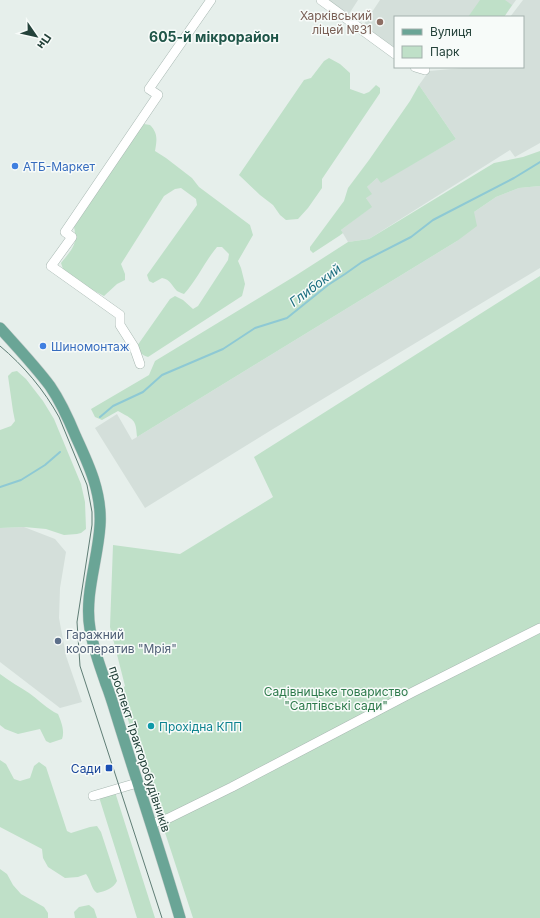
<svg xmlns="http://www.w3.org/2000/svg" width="540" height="918" viewBox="0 0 540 918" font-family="Inter,sans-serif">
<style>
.built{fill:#d4dfda}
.green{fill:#bfe0c8}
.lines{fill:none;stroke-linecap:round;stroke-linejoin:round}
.stream{stroke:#8ec9d4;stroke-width:2}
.minor-casing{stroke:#a8b8b2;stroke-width:10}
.major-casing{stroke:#c2cac8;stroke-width:12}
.minor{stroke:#fff;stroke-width:9}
.major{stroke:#6aa596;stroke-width:11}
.tram{stroke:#5f7d75;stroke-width:1}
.education-dot{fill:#8d6e63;stroke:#f7fbf9;stroke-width:1.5}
.shop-dot{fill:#3f7fe0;stroke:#f7fbf9;stroke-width:1.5}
.service-dot{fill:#5c6f8a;stroke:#f7fbf9;stroke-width:1.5}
.culture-dot{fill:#0f9aa8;stroke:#f7fbf9;stroke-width:1.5}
.transit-dot{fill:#1a4fb4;stroke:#f7fbf9;stroke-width:1.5}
.labels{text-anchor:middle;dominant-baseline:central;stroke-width:3;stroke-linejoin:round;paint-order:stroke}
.education-label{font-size:12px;fill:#785e54;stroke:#f7fbf9;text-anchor:end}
.shop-label{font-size:12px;fill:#366cbe;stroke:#f7fbf9;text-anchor:start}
.service-label{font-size:12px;fill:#4e5e75;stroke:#f7fbf9;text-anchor:start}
.park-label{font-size:12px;fill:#2d7a4b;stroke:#f7fbf9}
.culture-label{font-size:12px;fill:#0d838f;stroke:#f7fbf9;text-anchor:start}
.street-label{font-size:12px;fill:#24423a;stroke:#f7fbf9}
.transit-label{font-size:12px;fill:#164399;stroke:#f7fbf9;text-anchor:end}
.water-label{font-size:13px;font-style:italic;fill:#1c6f80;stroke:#f7fbf9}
.quarter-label{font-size:14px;font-weight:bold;fill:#1f5548;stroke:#f7fbf9}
</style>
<rect width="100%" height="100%" fill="#e6efeb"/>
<path class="built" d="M 328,0 L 358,0 L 349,14 Z
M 380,0 L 516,0 L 504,17 L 395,17 L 395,49 L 362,27 Z
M 523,0 L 540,0 L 540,143 L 515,157 L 510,150 L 369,239 L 348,242 L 341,230 L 371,207 L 366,198 L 367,187 L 377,178 L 381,182 L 456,139 L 419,85 L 429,71 L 474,67 L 523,67 L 523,17 L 510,17 Z
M 540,186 L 540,268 L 273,429 L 145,508 L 95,428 L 117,414 L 132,440 L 137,437 L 457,241 L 474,212 L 496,197 L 519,188 Z
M 24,527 L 55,539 L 66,552 L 60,588 L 59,618 L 66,656 L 82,702 L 60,708 L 0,662 L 0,528 Z"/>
<path class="green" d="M 480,0 L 505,0 L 512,5 L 504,17 L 468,17 Z
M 329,58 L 340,64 L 350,73 L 350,89 L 364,94 L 369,92 L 376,85 L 380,88 L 380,93 L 322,179 L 322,188 L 308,208 L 298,219 L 286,220 L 280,215 L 273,205 L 260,195 L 239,175 L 304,80 L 311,78 L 324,61 Z
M 419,85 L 456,139 L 381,183 L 377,178 L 367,187 L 372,194 L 366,198 L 372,207 L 341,230 L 343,233 L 339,236 L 313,253 L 310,250 L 310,247 L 344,201 L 348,188 L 369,160 L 410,101 Z
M 144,124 L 150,125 C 158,133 157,140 155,151 L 166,158 L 192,178 L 199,187 L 250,225 L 253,235 L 238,261 L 241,268 L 245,284 L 242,296 L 148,357 C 142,355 140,353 137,346 L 170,299 L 175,296 L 183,300 L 193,309 L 198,306 L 228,260 L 229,254 L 222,247 L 217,247 C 205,261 197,280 184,294 C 181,293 179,292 177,291 C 172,286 170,279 162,278 L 153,283 L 149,281 L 147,275 L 197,205 L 196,199 L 181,188 L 175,189 L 164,196 L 121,264 L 125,274 L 125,280 L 117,284 L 104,296 L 87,287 L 63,269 L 61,263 C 72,249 78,245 74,227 L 133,138 Z
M 540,151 L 540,186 L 519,188 L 496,197 L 474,212 L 477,226 L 457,241 L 137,437 C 136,419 134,420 118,411 L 102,420 L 95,417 L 91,409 L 149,375 L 155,361 L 295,276 L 348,242 L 369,239 L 494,163 L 523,157 Z
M 540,276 L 540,918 L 193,918 L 119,692 L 125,686 L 110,627 L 113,545 L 180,554 L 273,497 L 254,457 Z
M 17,371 L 26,379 L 43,401 L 54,419 L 81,484 L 85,502 L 86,529 L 81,533 L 77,534 L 64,535 L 46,529 L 24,527 L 0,528 L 0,430 L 11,426 L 15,421 L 13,411 L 8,376 L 12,372 Z
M 0,674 C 9,681 20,687 29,693 C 39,700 47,709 58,714 C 61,721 65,731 62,739 L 50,743 L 46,741 L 40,729 L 18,734 L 5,729 L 0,725 Z
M 0,760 L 6,764 L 14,779 L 20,781 L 30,778 L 34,766 L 39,762 L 46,767 L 67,831 L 71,833 L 90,827 L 97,826 L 101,832 L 117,881 C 113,889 105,891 97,893 C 91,889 91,880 86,874 L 78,877 L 65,878 L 48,867 L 43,858 L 42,849 L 0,827 Z
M 115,792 L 155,918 L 137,918 L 99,797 Z
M 0,869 L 7,874 L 13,885 L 21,894 L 44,907 L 48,913 L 48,918 L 0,918 Z
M 89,905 L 94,909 L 97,918 L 75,918 L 74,912 L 79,907 Z"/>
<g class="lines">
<path class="stream" d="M 100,417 L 113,406 L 143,392 L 162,375 L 223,349 L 255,328 L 287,318 L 328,285 L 345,274 L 362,262 L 411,237 L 433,220 L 514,178 L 540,162
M 0,487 L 21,480 L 45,465 L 60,452"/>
<defs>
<path id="minor" d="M 321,0 L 395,54
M 415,67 L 425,70
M 140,364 L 134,347 L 120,325 L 120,315 L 51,266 L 72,237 L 65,232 L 158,95 L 149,89 L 211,0
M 93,796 L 137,783
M 151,824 L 169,818 L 232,787 L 413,692 L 540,628"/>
<path id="major" d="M 0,328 C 17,347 35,366 50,386 C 61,402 69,420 76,437 C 89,465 102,493 100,525 C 98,560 84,595 90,629 C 93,648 100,666 106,684 C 110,694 113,704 116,714 C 137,782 160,850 180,918"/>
</defs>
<use href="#minor" class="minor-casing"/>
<use href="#major" class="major-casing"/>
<use href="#minor" class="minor"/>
<use href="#major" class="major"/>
<path class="tram" d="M 0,346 C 24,366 44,390 59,417 L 87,485 L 92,512 L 92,525 L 77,622 L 80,666 L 162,918"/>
</g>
<circle class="education-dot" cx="380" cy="22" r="4"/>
<g class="shop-dot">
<circle cx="15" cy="166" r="4"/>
<circle cx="43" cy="346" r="4"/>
</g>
<circle class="service-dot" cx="58" cy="641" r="4"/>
<circle class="culture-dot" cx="151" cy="726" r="4"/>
<rect class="transit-dot" x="105" y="764" width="8" height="8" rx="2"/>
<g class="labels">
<g class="education-label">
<text x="372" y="15">Харківський<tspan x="372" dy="14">ліцей №31</tspan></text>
</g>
<g class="shop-label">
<text x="23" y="166">АТБ-Маркет</text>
<text x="51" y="346">Шиномонтаж</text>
</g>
<g class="service-label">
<text x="66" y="634">Гаражний<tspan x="66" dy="14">кооператив "Мрія"</tspan></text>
</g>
<g class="park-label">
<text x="336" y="691">Садівницьке товариство<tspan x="336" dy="14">"Салтівські сади"</tspan></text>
</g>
<g class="culture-label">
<text x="159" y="726">Прохідна КПП</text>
</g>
<g class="street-label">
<text transform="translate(140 749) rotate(72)">проспект Тракторобудівників</text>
</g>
<g class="transit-label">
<text x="101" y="768">Сади</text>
</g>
<g class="water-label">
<text transform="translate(315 285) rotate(-37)">Глибокий</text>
</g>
<g class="quarter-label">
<text x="214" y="36">605-й мікрорайон</text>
</g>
</g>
<rect x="394" y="16" width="130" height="52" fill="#f7fbf9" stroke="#a3b1ad"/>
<rect x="402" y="29" width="20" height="6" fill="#6aa596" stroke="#a3b1ad"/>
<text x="430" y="36" font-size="12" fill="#24423a">Вулиця</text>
<rect x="402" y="46" width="20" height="12" fill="#bfe0c8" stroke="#a3b1ad"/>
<text x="430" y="56" font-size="12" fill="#24423a">Парк</text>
<g transform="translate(36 36) rotate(124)" stroke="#f7fbf9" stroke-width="3" paint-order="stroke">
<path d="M0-3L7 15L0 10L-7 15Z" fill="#24423a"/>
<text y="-6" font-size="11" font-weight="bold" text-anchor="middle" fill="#24423a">Пн</text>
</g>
</svg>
